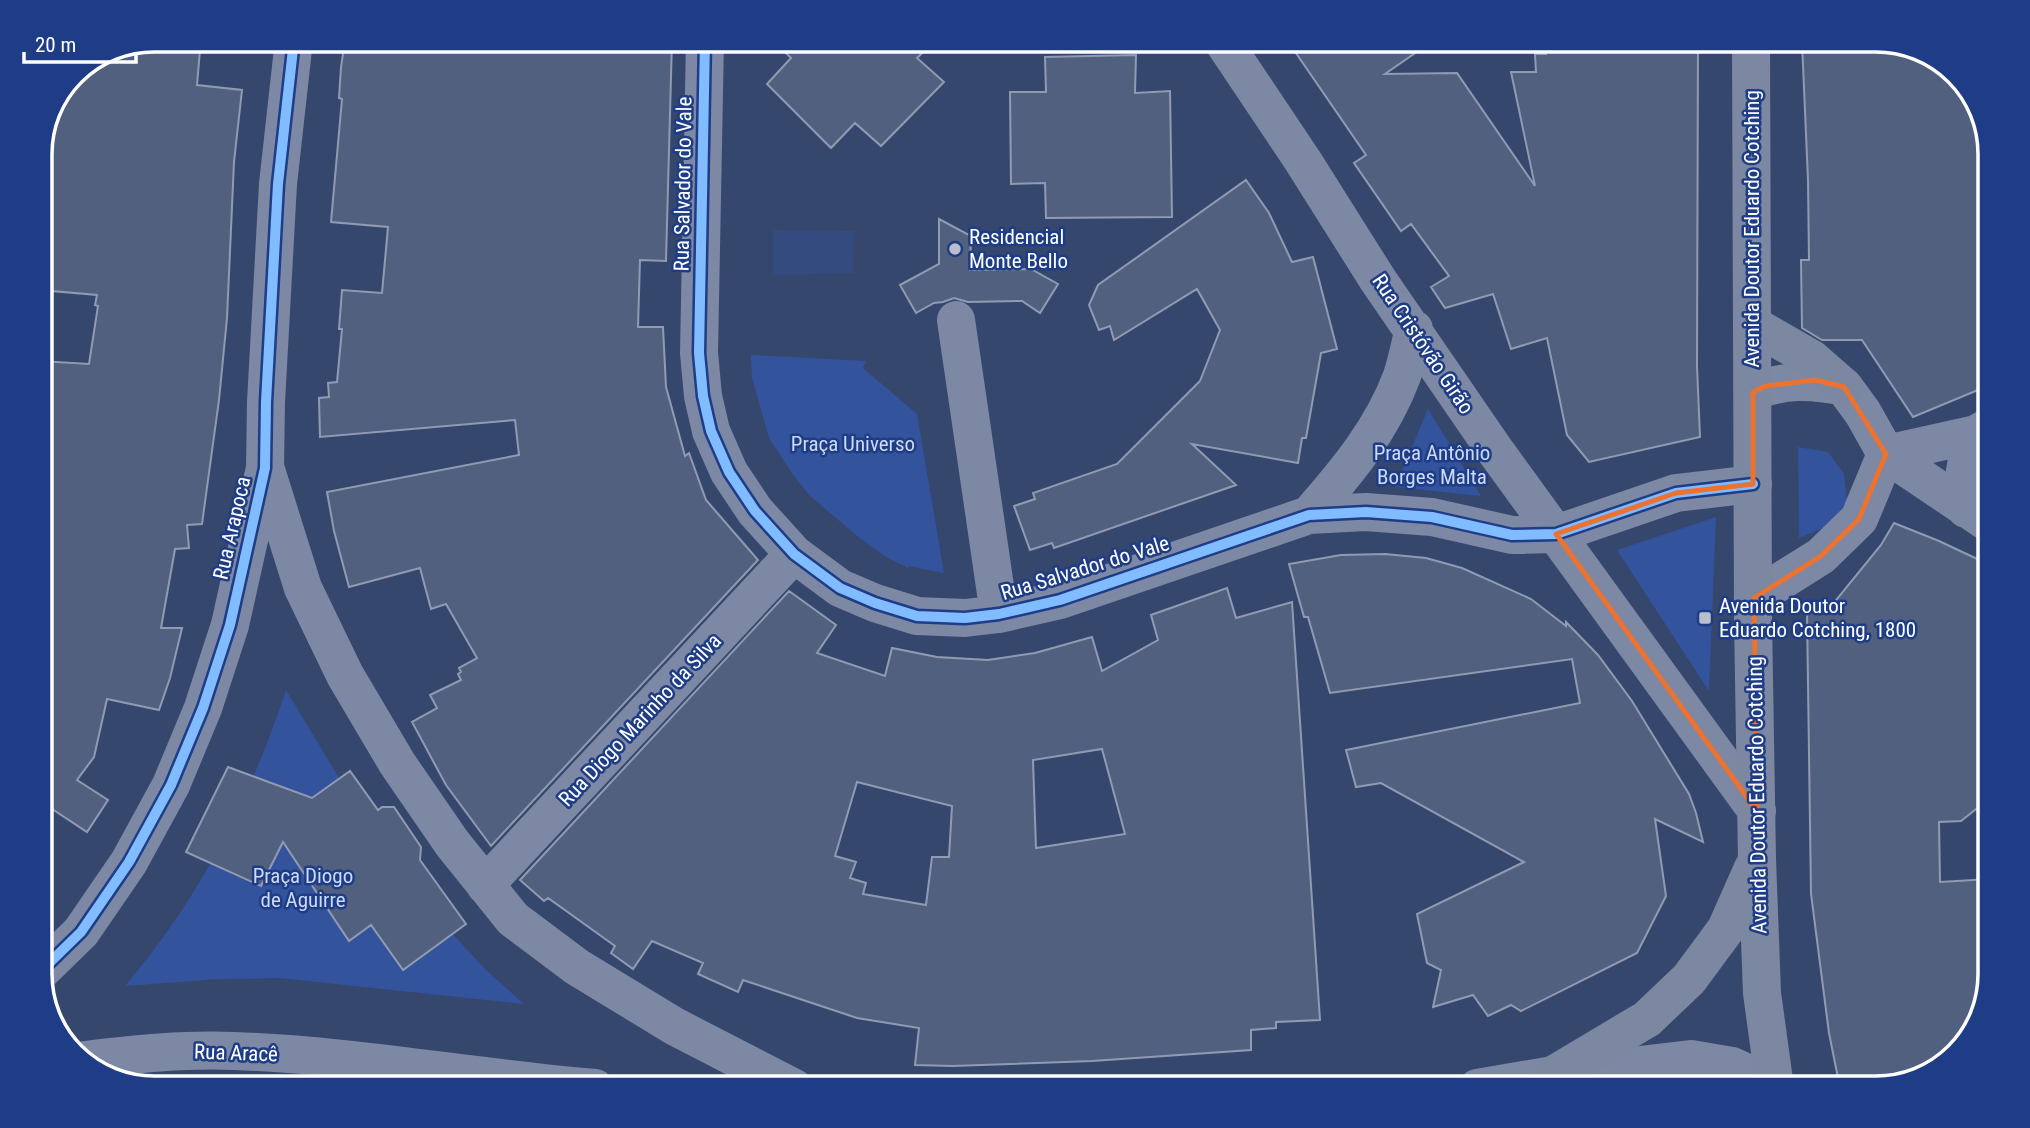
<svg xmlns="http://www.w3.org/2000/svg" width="2030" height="1128" viewBox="0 0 2030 1128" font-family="'Roboto Condensed',sans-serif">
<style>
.green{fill:#33539d}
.water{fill:#344b7f}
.building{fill:#52607f;stroke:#909bb2;stroke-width:2;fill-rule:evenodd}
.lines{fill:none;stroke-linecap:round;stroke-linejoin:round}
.minor{stroke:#7d88a4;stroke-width:38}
.major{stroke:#7c87a1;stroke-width:38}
.cycleway-casing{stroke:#1e3d86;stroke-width:15}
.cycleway{stroke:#80bcff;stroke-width:10}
.marked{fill:none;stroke:#eb7230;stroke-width:5;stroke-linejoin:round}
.poi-dot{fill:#b9bfcc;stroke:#1e3d86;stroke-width:2.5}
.labels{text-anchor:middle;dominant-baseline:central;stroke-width:5;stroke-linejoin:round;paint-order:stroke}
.street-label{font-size:21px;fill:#fff;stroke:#1e3d86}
.poi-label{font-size:21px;fill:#fff;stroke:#1e3d86;text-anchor:start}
.park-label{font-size:21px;fill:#ccdaf8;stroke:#1e3d86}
.rim{fill:none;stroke:#fff;stroke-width:3.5}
</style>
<rect width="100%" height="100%" fill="#36476e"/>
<path class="green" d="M 751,355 L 866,361 L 863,368 L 917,414 L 944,573 L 909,566 L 908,568 L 886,557 L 857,536 L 809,495 L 794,476 L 769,438 L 752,378 Z
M 1428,409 L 1481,496 L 1395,487 Z
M 1798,447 L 1828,452 L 1844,474 L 1847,502 L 1827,526 L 1799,538 Z
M 1716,517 L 1709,691 L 1617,550 Z
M 286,690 L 341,781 L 451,932 L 486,970 L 524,1004 L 279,978 L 218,979 L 125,986 C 200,898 250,799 286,690 Z"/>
<path class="water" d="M 773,230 L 854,231 L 853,273 L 773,275 Z"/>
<path class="building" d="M 155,40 L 187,40 L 186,48 L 200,50 L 197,85 L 242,90 L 234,162 L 227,318 L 219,400 L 202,524 L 187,525 L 189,548 L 175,549 L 161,628 L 182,628 L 170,678 L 159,710 L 107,699 L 94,757 L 77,780 L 108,800 L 87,832 L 40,801 L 40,361 L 89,364 L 98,306 L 95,305 L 97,295 L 40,290 L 40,148 L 74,74 Z
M 345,40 L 672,40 L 666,261 L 640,260 L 638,327 L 663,327 L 666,387 L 685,456 L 689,453 L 706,500 L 758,560 L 491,846 L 446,785 L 412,722 L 437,708 L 430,695 L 461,680 L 458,674 L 461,672 L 459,668 L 477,658 L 446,604 L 431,609 L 420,568 L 349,587 L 334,531 L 327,492 L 519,455 L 515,420 L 320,437 L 319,398 L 329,397 L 328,383 L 337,382 L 342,329 L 339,329 L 342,290 L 382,293 L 388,227 L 331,222 L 342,99 L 339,98 L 341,67 Z
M 773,40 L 936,40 L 917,58 L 944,82 L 881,146 L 855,123 L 831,148 L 767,84 L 791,58 Z
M 1287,40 L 1434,40 L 1385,74 L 1457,73 L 1535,186 L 1511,72 L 1536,72 L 1535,54 L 1546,54 L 1546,40 L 1698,41 L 1697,366 L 1700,437 L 1589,462 L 1567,435 L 1547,338 L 1511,349 L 1493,294 L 1445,308 L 1431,287 L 1449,276 L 1411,224 L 1401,231 L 1354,163 L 1366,155 Z
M 1879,41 L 1932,55 L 1974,97 L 1990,148 L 1990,385 L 1913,417 L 1862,340 L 1822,340 L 1802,328 L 1801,260 L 1809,260 L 1808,180 L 1802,42 Z
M 1136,55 L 1135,93 L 1170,91 L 1172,217 L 1046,218 L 1045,183 L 1011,184 L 1010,92 L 1046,92 L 1045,57 Z
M 1246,180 L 1269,213 L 1292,262 L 1313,257 L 1337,349 L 1321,353 L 1306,438 L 1302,438 L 1298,463 L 1192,444 L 1236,485 L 1054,548 L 1052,543 L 1030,550 L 1014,506 L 1035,499 L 1033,493 L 1117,464 L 1200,381 L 1220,330 L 1197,289 L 1114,340 L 1110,326 L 1099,330 L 1089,305 L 1098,285 Z
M 939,219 L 971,236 L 970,270 L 1031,269 L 1058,284 L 1040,313 L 1022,301 L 968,302 L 954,298 L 943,302 L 934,303 L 916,313 L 900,285 L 939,264 Z
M 1894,523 L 1939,541 L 1990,565 L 1990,798 L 1961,821 L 1939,822 L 1940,882 L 1990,879 L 1990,974 L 1975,1030 L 1933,1072 L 1876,1088 L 1840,1088 L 1829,1033 L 1811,894 L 1807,613 L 1821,602 L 1833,604 L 1881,545 Z
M 1385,554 L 1426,558 L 1462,568 L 1531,599 L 1566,626 L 1566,622 L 1598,655 L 1632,701 L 1689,794 L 1696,813 L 1703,842 L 1655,819 L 1666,896 L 1637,953 L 1521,1011 L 1511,1005 L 1488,1016 L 1473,995 L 1433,1007 L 1441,970 L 1427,963 L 1417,914 L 1524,862 L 1381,783 L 1356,787 L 1346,750 L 1580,703 L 1572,659 L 1330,693 L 1308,617 L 1304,617 L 1289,564 L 1341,555 Z
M 1227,588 L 1236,618 L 1292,602 L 1320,1020 L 1276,1022 L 1276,1028 L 1251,1030 L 1251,1050 L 1092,1061 L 952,1066 L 915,1065 L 919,1028 L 857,1018 L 743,980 L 738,992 L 698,974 L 703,963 L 652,941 L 633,969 L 611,953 L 615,946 L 548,898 L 544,901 L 520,880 L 789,591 L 836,625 L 817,653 L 885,676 L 892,648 L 937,657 L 988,660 L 1035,653 L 1092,637 L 1102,671 L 1158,640 L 1151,615 ZM 1102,749 L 1125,834 L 1036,848 L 1033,760 ZM 857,782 L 952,806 L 949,857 L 932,857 L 926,905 L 863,894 L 866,883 L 850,878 L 856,862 L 835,856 Z
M 228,767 L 312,798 L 350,771 L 378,810 L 382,807 L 394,807 L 421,847 L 420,860 L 466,924 L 403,970 L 371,925 L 349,941 L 283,842 L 261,886 L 186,852 Z"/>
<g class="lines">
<path class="minor" d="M 705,40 L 699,353 L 703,396 L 711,431 L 729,472 L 755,511 L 794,554 L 840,588 L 875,603 L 917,616 L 965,618 L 999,614 L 1060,600 L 1309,515 L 1366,512 L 1432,517 L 1512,535 L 1556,534 L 1676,493 L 1753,484
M 1222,40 L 1303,161 L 1378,280 L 1494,449 L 1757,811
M 956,320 L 999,614
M 1753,392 C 1784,379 1812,380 1844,387 L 1863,413 L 1886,454 L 1990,524
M 1886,454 L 1976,434 L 1990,426
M 266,470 L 303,588 L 345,675 L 397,763 L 452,843 L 513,919 L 577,967 L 674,1026 L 794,1088
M 1966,509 C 1962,481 1964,460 1976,434
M 1309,515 C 1346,473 1382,430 1402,376 C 1407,361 1410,344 1414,329
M 1754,598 L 1821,556 L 1859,519 L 1886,454
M 485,885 L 794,554
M 40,972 L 81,932 L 129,862 L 171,785 L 203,708 L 230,625 L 265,468 L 266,402 L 278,184 L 294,40
M 85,1060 C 135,1054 184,1049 234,1051 C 355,1055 475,1078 595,1088
M 1477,1088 L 1553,1075 L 1691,1059 L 1732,1066 L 1775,1086"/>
<path class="major" d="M 1751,40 L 1753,619 L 1757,859 L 1762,993 L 1775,1088
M 1753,325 L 1812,359 L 1844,387
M 1553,1075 L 1647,1019 L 1689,979 L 1726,929 L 1753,868"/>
<defs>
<path id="cycleway" d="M 705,40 L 699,353 L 703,396 L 711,431 L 729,472 L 755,511 L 794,554 L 840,588 L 875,603 L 917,616 L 965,618 L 999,614 L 1060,600 L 1309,515 L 1366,512 L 1432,517 L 1512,535 L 1556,534 L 1676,493 L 1753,484
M 40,972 L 81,932 L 129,862 L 171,785 L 203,708 L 230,625 L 265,468 L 266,402 L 278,184 L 294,40"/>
</defs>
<use href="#cycleway" class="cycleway-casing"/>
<use href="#cycleway" class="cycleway"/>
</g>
<path class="marked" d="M 1815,380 L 1844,387 L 1886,454 L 1859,519 L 1821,556 L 1754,598 L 1757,811 L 1556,534 L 1676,493 L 1753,484 L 1753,392 L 1766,386 Z"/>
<g class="poi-dot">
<circle cx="955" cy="249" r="7"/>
<rect x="1698" y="611" width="14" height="14" rx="3.5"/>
</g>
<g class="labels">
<g class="street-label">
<text transform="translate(683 184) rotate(-89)">Rua Salvador do Vale</text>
<text transform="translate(1752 229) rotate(-90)">Avenida Doutor Eduardo Cotching</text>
<text transform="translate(1423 344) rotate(56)">Rua Cristóvão Girão</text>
<text transform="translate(232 528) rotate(-77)">Rua Arapoca</text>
<text transform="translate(1085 568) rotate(-17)">Rua Salvador do Vale</text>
<text transform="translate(640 720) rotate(-47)">Rua Diogo Marinho da Silva</text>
<text transform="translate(1757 795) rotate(-91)">Avenida Doutor Eduardo Cotching</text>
<text transform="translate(236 1053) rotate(2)">Rua Aracê</text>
</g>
<g class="poi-label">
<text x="969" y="237">Residencial<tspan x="969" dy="24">Monte Bello</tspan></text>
<text x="1719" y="606">Avenida Doutor<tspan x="1719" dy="24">Eduardo Cotching, 1800</tspan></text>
</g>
<g class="park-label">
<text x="853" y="444">Praça Universo</text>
<text x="1432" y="453">Praça Antônio<tspan x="1432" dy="24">Borges Malta</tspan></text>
<text x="303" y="876">Praça Diogo<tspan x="303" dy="24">de Aguirre</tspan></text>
</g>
</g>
<path d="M0 0H2030V1128H0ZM154 52H1876A102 102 0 0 1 1978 154V974A102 102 0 0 1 1876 1076H154A102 102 0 0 1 52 974V154A102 102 0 0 1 154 52Z" fill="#1e3d86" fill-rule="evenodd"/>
<path class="rim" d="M154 52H1876A102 102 0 0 1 1978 154V974A102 102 0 0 1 1876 1076H154A102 102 0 0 1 52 974V154A102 102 0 0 1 154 52Z"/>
<path d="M24 52v10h112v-10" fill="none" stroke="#ffffff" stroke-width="3.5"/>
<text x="35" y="52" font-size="21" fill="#ffffff" stroke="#1e3d86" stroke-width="5" paint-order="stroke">20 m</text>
</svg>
